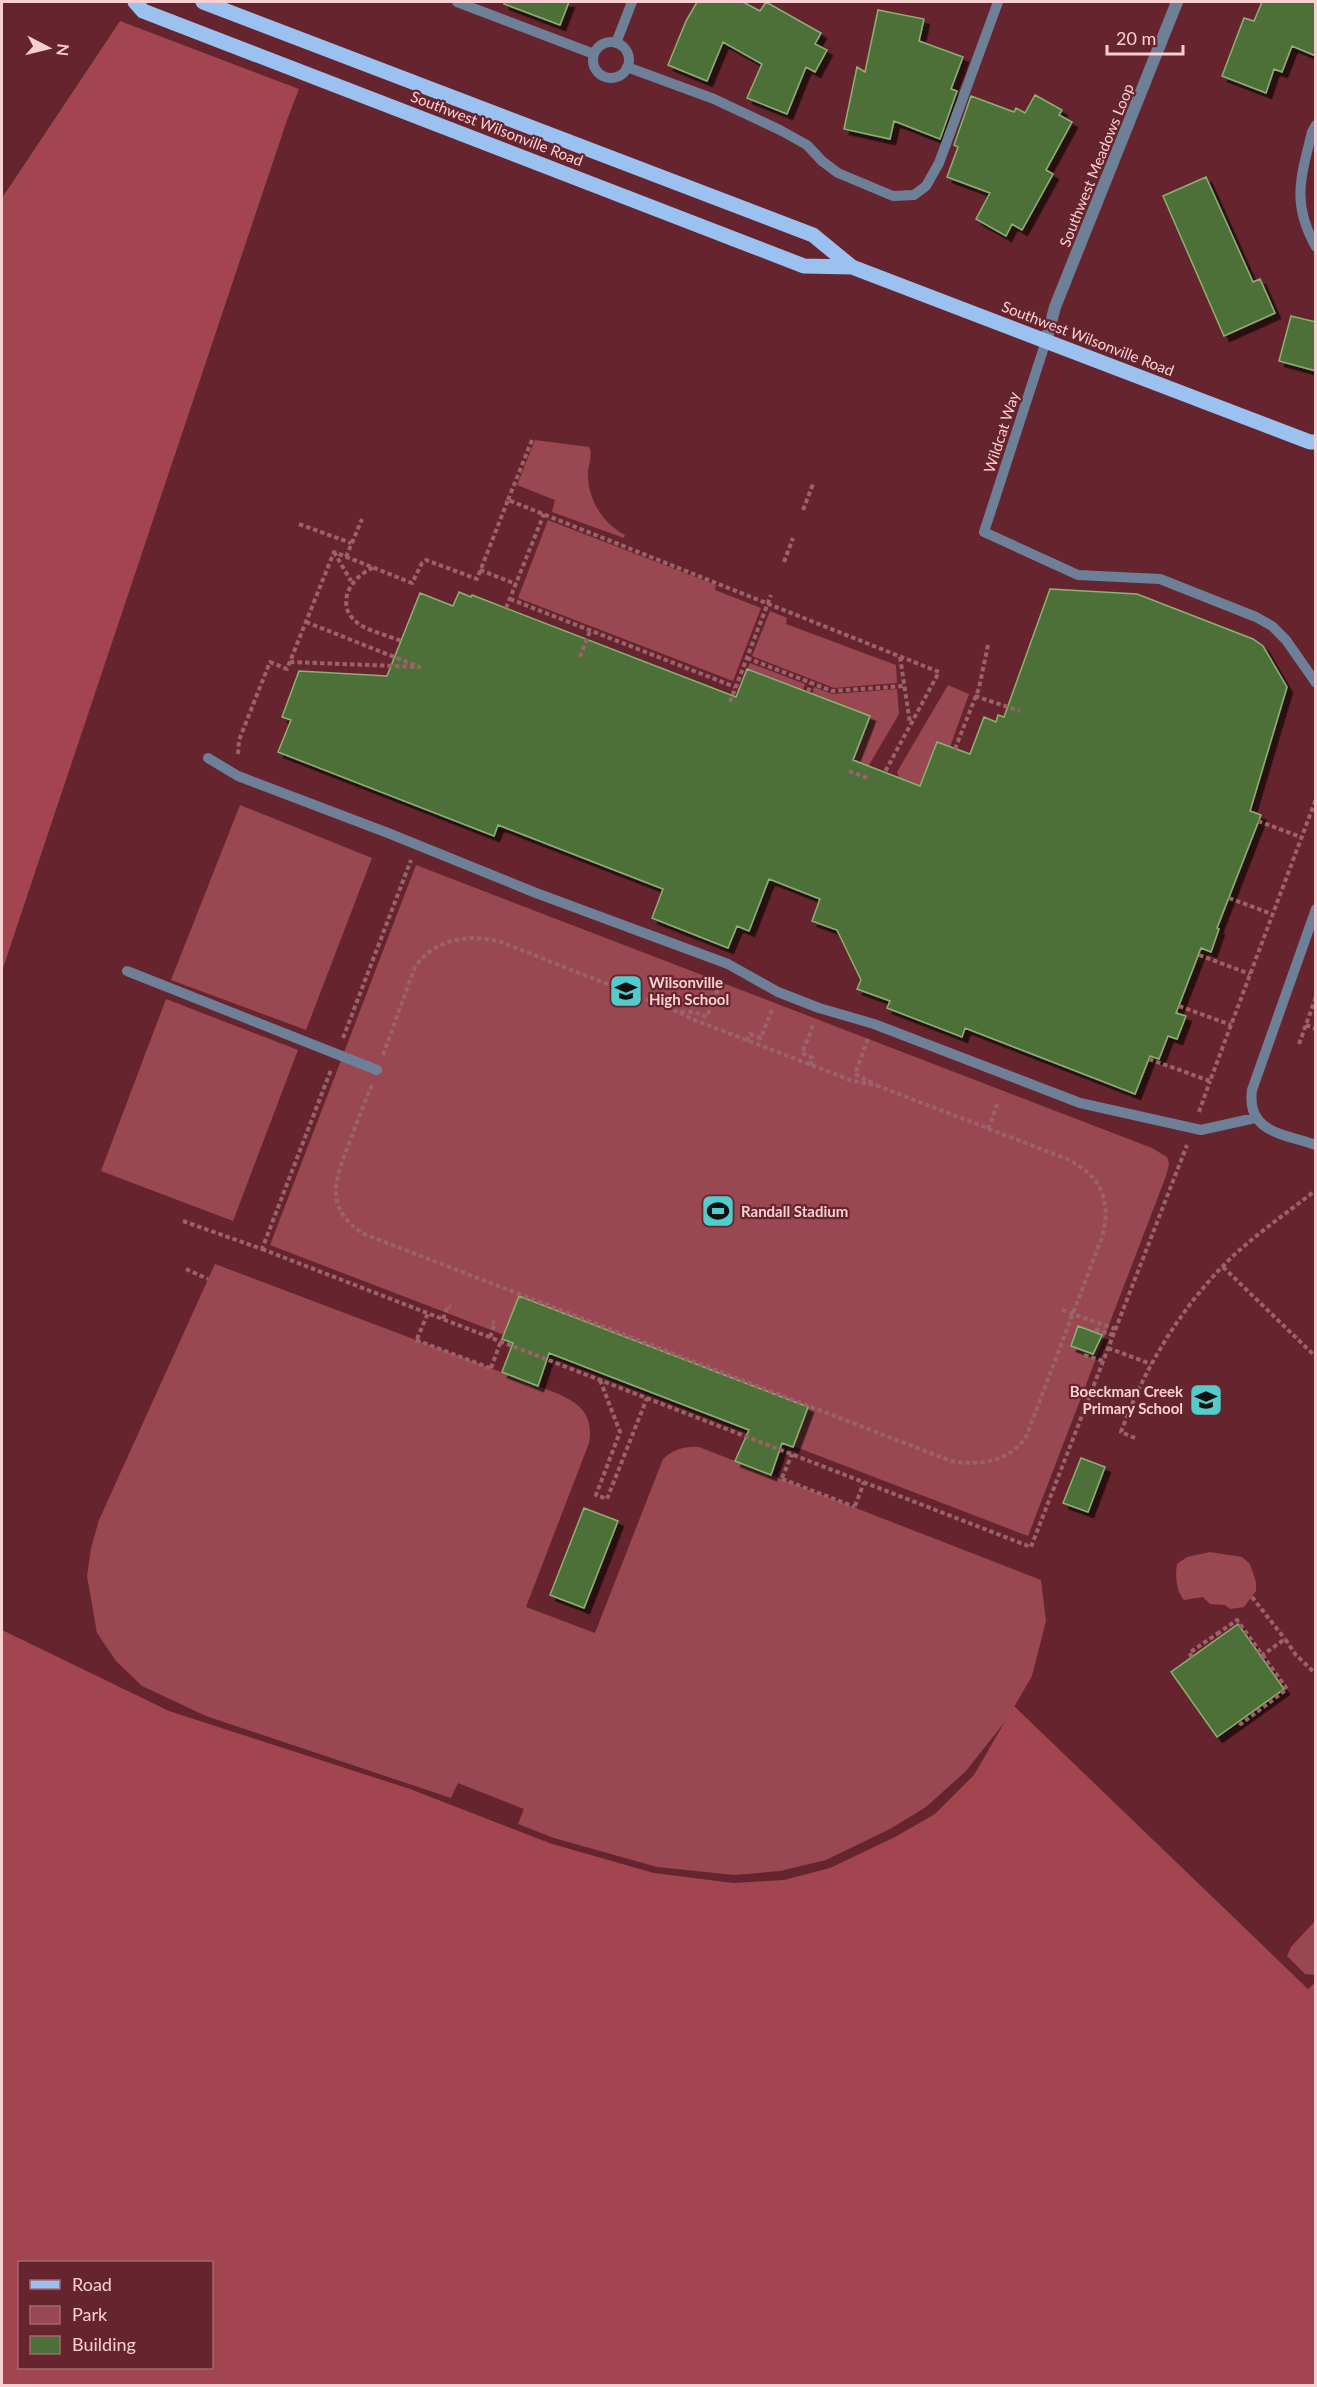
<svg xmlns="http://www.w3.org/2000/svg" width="1317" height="2387" viewBox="0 0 1317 2387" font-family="Lato,sans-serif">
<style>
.green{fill:#994750}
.forest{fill:#a24551;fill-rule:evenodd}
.building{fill:#4d7038;stroke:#8bb175;stroke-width:1.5;filter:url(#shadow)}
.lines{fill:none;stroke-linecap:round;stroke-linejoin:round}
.path{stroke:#9b6269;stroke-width:4;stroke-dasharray:4.5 3;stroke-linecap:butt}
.lane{stroke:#6e8098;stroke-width:10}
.street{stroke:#6e8098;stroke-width:12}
.primary{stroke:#9bc1f1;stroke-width:15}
.labels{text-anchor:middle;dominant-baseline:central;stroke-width:4.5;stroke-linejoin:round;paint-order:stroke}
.street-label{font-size:15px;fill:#f9d0d2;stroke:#66252e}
.poi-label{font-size:15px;font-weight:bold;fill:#f9d0d2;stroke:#66252e;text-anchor:start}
</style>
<defs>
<filter id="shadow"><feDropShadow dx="5.5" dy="5.5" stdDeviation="0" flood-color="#0009"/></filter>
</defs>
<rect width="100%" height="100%" fill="#66252e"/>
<path class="green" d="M 535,440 L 589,447 C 593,455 589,463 588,471 C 587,498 601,522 625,535 L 624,538 L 552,512 L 555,500 L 517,485 Z
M 548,520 L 716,585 L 715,590 L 761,608 L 733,681 L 518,598 Z
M 770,611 L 787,618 L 786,624 L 896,665 L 897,683 L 834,688 L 752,656 Z
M 750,663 L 805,684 L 803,690 L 747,669 Z
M 948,685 L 969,694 L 950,747 L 937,742 L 912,808 L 897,772 Z
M 814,687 L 832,694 L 897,689 L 899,714 L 865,772 L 850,767 L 870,716 L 812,694 Z
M 240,805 L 372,858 L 306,1030 L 171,980 Z
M 416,865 L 1152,1148 L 1167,1157 L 1169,1164 L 1166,1176 L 1028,1536 L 270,1245 Z
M 166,999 L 298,1050 L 233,1221 L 101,1171 Z
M 215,1264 L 538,1386 C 566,1397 596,1405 589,1443 L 526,1607 L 595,1633 L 663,1459 C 674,1449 685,1446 699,1447 L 1041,1580 L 1046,1621 L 1032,1676 L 1007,1719 L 966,1771 L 926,1807 L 890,1829 L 826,1860 L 780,1871 L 734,1875 L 657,1867 L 554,1838 L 518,1824 L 524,1809 L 458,1783 L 451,1798 L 206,1716 L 142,1686 L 116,1661 L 97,1633 L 87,1576 L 91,1548 L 99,1520 Z
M 1210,1552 L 1242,1557 L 1250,1564 L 1256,1582 L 1256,1591 L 1244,1607 L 1230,1609 L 1225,1605 L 1210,1604 L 1203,1597 L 1184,1600 C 1176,1590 1175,1576 1177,1564 L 1187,1557 Z
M 1315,1921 L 1315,1975 L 1305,1974 L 1287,1956 L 1291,1947 Z"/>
<path class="forest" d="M 120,21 L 299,89 L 287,120 L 2,971 L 2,198 Z
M 2,1630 L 169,1711 L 410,1789 L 552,1844 L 654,1873 L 733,1883 L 784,1880 L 830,1868 L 895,1837 L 935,1814 L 974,1775 L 1014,1706 L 1308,1989 L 1315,1983 L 1315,2385 L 2,2385 ZM 20,2262 L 212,2262 L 212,2368 L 20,2368 Z"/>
<path class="building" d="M 504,2 L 569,2 L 560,25 L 504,4 Z
M 697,2 L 743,2 L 760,11 L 766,2 L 821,33 L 815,44 L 827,50 L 815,72 L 806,67 L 787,114 L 747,98 L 762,64 L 723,42 L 707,81 L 668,65 L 686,21 Z
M 1262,2 L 1316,2 L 1316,56 L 1292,46 L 1282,72 L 1274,69 L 1266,93 L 1222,76 L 1244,18 L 1254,21 Z
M 878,10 L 924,19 L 919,41 L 963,57 L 951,89 L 957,91 L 940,139 L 894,121 L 890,139 L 844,129 L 857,67 L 865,72 Z
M 1035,95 L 1062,110 L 1059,115 L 1072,122 L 1046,170 L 1053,174 L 1022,230 L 1012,224 L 1006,236 L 976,219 L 990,193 L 947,177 L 958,147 L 954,145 L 971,96 L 1014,112 L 1016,108 L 1025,113 Z
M 1206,177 L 1253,282 L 1260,279 L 1275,313 L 1224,336 L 1163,196 Z
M 1291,316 L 1316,322 L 1316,371 L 1279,361 Z
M 1050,589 L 1137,594 L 1253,639 L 1263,646 L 1287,687 L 1250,811 L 1261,815 L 1217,928 L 1219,929 L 1211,952 L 1201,948 L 1176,1013 L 1186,1016 L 1177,1039 L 1168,1036 L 1159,1059 L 1150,1056 L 1135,1094 L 965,1028 L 962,1037 L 887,1008 L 890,1001 L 857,989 L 861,980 L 837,930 L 812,921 L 820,899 L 769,879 L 749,931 L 737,926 L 728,948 L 652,918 L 663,889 L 498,825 L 494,836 L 278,752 L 291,720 L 282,717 L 299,671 L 387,676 L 420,593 L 453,606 L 459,592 L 471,597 L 472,595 L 736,697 L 747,669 L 870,716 L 853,760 L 920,786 L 937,742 L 970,754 L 984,717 L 996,722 L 998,715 L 1004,717 Z
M 519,1296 L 808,1407 L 793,1447 L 782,1443 L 771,1475 L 735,1461 L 749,1430 L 549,1353 L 538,1386 L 502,1372 L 513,1343 L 502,1339 Z
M 1078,1326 L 1102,1335 L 1093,1354 L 1071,1346 Z
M 1081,1458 L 1105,1467 L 1088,1512 L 1063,1503 Z
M 584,1508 L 618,1521 L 584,1608 L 550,1595 Z
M 1238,1624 L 1284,1689 L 1217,1737 L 1171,1672 Z"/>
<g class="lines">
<path class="path" d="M 508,500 L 532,440
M 803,510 L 813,484
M 299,524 L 351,543
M 334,552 L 351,581
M 346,557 L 362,519
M 784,562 L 793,538
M 373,568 C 348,578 333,609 362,626 C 373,632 389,636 401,641
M 480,570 L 516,584
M 510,599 L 735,687
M 506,608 L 544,514
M 306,622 L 417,666
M 580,657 L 590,631
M 900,657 L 910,723
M 747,658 L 832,691 L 904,686
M 290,662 L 421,667
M 808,692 L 811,683
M 975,696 L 1020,711
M 730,702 L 771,595
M 955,749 L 979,688 L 988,645
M 238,754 L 239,740 L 270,662 L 287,669 L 334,552 L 412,583 L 422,563 L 426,560 L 477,579 L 508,500 L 939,672 L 885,772
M 849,771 L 867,778
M 1258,821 L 1301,837
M 1229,898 L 1272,914
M 1199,955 L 1250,974
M 1179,1006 L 1231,1025
M 1306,1025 L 1316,1029
M 343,1038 L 411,860
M 868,1039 L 855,1074 L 876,1085
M 747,1041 L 750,1034 L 761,1038 L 773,1007
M 1299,1044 L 1316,997
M 383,1055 L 415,967 C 434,939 469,933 501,942 L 678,1012 L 695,1012 L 707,1017 L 722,979
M 1149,1059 L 1210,1081 L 1316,799
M 810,1065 L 813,1058 L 802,1053 L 814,1023
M 372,1085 C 364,1103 357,1122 350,1141 C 335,1179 323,1208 364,1234 L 951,1461 C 979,1466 1009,1462 1026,1437 L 1102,1237 C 1112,1200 1101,1176 1067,1159 L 878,1086 L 850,1080 L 692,1019 L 678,1012
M 1199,1112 L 1210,1081
M 988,1129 L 998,1102
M 183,1221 L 262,1249 L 331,1070
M 262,1249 L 1031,1547 L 1187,1145
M 1223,1267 L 1316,1357
M 186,1269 L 208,1279
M 1062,1310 L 1115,1329
M 443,1319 L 448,1306 L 451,1307
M 1095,1329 L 1113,1335
M 490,1337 L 495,1323 L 492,1322
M 417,1339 L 428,1313
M 416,1340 L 490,1368
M 1108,1348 L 1151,1364
M 1084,1355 L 1103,1361
M 491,1368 L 501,1341
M 600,1380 L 620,1432 L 596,1495 L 607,1499 L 647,1398
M 1135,1438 L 1121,1432 C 1145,1366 1183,1304 1233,1256 C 1259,1232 1288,1212 1316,1190
M 782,1478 L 792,1454
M 782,1479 L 855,1507
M 855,1506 L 864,1482
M 1252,1597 L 1285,1639
M 1217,1634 L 1237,1620 L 1287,1689 L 1241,1724 L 1238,1722
M 1261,1656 L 1285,1639 L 1296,1655 L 1316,1674
M 1192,1657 L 1189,1653 L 1217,1634"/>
<path class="lane" d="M 457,2 L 594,54
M593 60a18 18 0 1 1 36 0a18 18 0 1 1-36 0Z
M 616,43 L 632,2
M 627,67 L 714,99 L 780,130 L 807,145 L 822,161 L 838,173 L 893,196 L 914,195 L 926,186 L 939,163 L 998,2
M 1316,125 L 1312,132 C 1301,177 1291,203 1316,247
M 1046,341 L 984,532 L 1078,575 L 1160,579 L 1256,617 L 1272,626 L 1286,640 L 1316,683
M 208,758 L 238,776 L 388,833 L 536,893 L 728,964 L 778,992 L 819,1008 L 874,1024 L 1080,1103 L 1201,1130 L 1255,1118
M 1316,909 L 1252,1090 C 1246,1133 1285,1134 1316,1145
M 127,971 L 377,1070"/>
<path class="street" d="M 1046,341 L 1055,307 L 1177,2"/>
<path class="primary" d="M 135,2 L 143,11 L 804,266 L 852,267 L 1310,442 L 1316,442
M 203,2 L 813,235 L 852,267"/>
</g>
<defs>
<symbol id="school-square" viewBox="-11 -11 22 22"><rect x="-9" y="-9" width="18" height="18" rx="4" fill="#52cdcc" stroke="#66252e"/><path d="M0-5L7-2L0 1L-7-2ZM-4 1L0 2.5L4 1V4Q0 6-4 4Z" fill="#111"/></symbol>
<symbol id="stadium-square" viewBox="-11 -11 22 22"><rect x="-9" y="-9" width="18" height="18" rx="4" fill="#52cdcc" stroke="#66252e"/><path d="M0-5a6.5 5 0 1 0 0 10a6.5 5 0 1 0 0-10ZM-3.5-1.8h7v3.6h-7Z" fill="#111"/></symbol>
</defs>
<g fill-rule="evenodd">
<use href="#school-square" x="607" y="972" width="38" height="38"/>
<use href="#stadium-square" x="699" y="1192" width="38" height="38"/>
<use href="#school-square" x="1187" y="1381" width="38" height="38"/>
</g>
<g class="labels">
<g class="street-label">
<text transform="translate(497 128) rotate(21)">Southwest Wilsonville Road</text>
<text transform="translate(1096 165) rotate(-68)">Southwest Meadows Loop</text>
<text transform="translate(1088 338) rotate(21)">Southwest Wilsonville Road</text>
<text transform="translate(1001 432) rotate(-72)">Wildcat Way</text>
</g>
<g class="poi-label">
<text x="649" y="982">Wilsonville<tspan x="649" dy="17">High School</tspan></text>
<text x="741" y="1211">Randall Stadium</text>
<text x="1183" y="1391" text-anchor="end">Boeckman Creek<tspan x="1183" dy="17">Primary School</tspan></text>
</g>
</g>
<rect width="1317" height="2387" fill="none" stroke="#f9d0d2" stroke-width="6"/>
<rect x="18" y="2261" width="195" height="108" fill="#66252e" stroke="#a16970" stroke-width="1.5"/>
<rect x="30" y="2280" width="30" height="9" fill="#9bc1f1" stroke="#a16970" stroke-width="1.5"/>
<text x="72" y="2291" font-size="18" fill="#f9d0d2">Road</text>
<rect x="30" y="2306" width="30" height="18" fill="#994750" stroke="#a16970" stroke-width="1.5"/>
<text x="72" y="2321" font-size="18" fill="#f9d0d2">Park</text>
<rect x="30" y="2336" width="30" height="18" fill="#4d7038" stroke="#a16970" stroke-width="1.5"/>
<text x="72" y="2351" font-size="18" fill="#f9d0d2">Building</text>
<g transform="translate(48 48) rotate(97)" stroke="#66252e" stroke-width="4.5" paint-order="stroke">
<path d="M0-4.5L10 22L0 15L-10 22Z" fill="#f9d0d2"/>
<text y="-9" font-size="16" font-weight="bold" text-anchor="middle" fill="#f9d0d2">N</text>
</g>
<path d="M1107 45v9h76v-9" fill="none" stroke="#f9d0d2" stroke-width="3"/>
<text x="1116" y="45" font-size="18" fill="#f9d0d2" stroke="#66252e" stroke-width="4.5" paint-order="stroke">20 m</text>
</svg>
